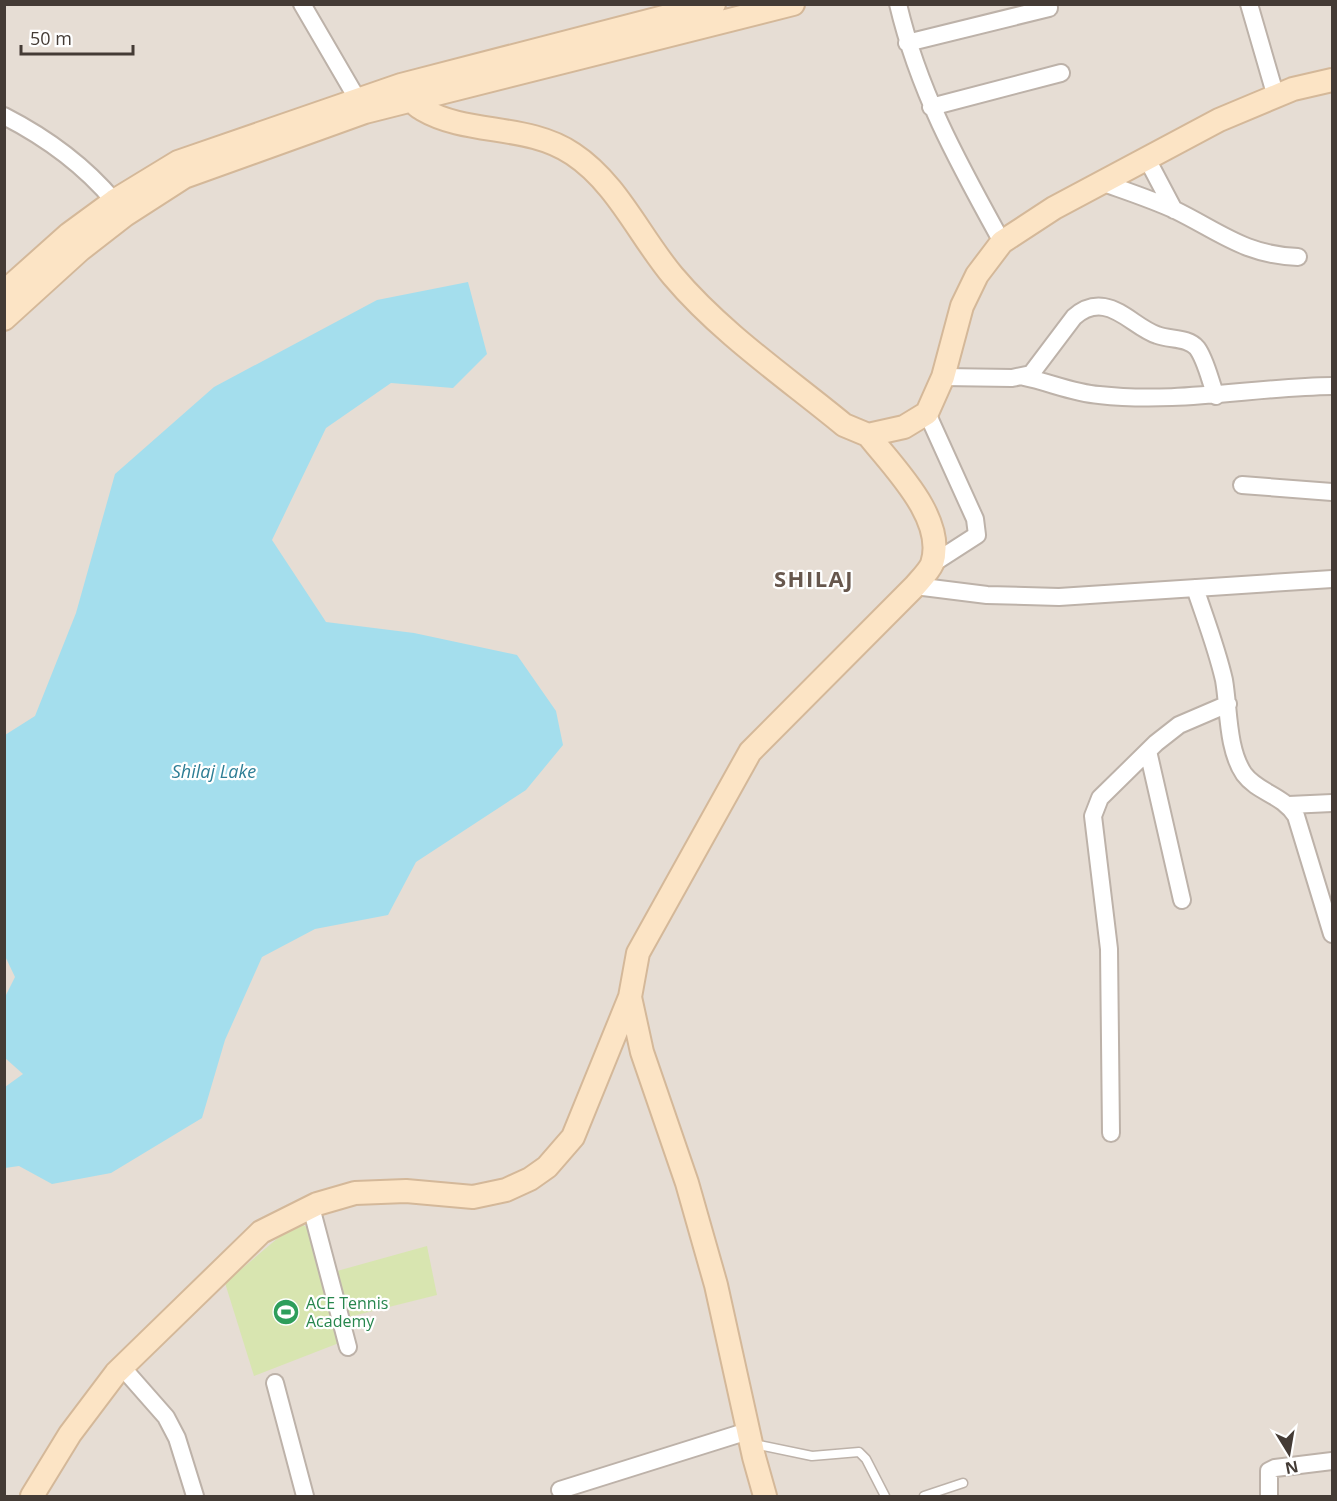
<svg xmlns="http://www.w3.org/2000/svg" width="1337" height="1501" viewBox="0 0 1337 1501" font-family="'Open Sans',sans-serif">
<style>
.residential{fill:#e6ddd4}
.green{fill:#d8e5b0}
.water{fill:#a4deed}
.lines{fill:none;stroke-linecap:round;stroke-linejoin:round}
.lane-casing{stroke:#bdb2a9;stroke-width:11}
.street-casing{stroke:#bdb2a9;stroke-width:20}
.secondary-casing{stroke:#d4b899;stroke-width:26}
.lane{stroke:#fff;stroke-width:8}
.street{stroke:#fff;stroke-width:16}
.secondary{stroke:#fce4c5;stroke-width:22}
.labels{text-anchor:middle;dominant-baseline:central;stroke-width:4.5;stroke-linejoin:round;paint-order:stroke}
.leisure-label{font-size:16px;fill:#27864d;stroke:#fff;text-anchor:start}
.water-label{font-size:18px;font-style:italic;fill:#2e7e95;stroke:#fff}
.district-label{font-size:22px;font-weight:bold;letter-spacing:1.5px;fill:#67574d;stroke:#fff}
</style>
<rect width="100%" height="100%" fill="#f2ece6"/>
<path class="residential" d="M 5,5 L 1332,5 L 1332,1496 L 5,1496 Z"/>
<path class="green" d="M 298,1221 L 321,1238 L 339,1343 L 254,1376 L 225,1283 Z
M 427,1246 L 437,1295 L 349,1317 L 337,1271 Z"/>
<path class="water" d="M 468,282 L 487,354 L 453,388 L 391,383 L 326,428 L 272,540 L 326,622 L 414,633 L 517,655 L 556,711 L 563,745 L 526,790 L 416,862 L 388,915 L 315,929 L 262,957 L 225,1040 L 202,1118 L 111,1173 L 52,1184 L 19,1166 L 5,1168 L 5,1087 L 23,1074 L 5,1058 L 5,997 L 15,977 L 4,954 L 5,735 L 35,716 L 76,613 L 115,474 L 214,387 L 377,300 Z"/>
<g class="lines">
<defs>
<path id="lane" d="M 754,1444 L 812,1456 L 859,1452 L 866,1459 L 885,1496
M 924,1496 L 963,1483"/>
<path id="street" d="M 302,4 L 362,107
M 898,4 C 919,93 959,164 1002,242
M 1249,4 L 1276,97
M 907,43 L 1049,8
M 931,107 L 1061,73
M 4,116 C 47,138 83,164 114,201
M 1146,157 L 1174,210
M 1101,182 C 1126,191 1151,199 1175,210 C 1220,232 1245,255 1298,257
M 943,377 L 1012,378 L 1031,374 L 1074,317 C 1083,309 1092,305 1104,307 C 1123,310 1139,329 1157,335 C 1170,340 1188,337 1197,348 C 1206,360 1210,381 1216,396
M 1024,377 C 1049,382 1073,393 1099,395 C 1178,404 1254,387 1332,386
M 927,413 L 975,519 L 977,535 L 932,564
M 1242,485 L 1332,492
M 915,586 L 987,595 L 1059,597 L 1332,579
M 1195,588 C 1205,618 1217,649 1224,680 C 1229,709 1227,749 1244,774 C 1258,793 1282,794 1296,816 L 1332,934
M 1148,751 L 1182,900
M 1289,805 L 1332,803
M 1111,1133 L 1109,949 L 1093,816 L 1100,798 L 1156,743 L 1179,725 L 1228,704
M 311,1207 L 348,1347
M 122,1367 L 166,1417 L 177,1438 L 195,1496
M 275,1383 L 305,1496
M 560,1490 L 748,1431
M 1269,1496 L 1269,1471 L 1275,1468 L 1332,1461"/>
<path id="secondary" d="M 401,85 C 407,94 413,104 422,109 C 468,136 527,123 573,154 C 617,183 640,237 673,276 C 721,333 787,378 844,425 L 868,435 L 904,427 L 927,413 L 943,377 L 962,306 L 977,275 L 1002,242 L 1054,208 L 1219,120 L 1293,89 L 1332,80
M 4,292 L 69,234 L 114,201 L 178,162 L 401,85 L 714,4
M 4,319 L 80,250 L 125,215 L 184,177 L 365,112 L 793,4
M 32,1496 L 70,1434 L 116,1373 L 261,1232 L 317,1204 L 355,1193 L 406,1191 L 473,1197 L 506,1190 L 530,1179 L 547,1167 L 573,1137 L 630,997
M 765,1496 L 754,1457 L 716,1285 L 687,1183 L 642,1052 L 630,997 L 638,953 L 750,752 L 915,586 C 920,580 929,571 932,564 C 947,519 893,467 868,435"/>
</defs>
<use href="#lane" class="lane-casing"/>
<use href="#street" class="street-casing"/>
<use href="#secondary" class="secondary-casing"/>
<use href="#lane" class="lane"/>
<use href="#street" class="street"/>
<use href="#secondary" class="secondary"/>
</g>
<defs>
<symbol id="stadium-disc" viewBox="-11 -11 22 22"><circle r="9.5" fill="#2e9e5b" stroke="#fff"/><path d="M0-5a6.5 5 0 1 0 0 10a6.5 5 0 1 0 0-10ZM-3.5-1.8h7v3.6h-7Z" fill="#fff"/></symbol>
</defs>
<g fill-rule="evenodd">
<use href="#stadium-disc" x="271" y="1297" width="30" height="30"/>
</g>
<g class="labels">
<g class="leisure-label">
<text x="306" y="1303">ACE Tennis<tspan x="306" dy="18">Academy</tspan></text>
</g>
<g class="water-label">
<text x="214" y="771">Shilaj Lake</text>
</g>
<g class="district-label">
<text x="814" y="578">SHILAJ</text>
</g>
</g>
<rect width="1337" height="1501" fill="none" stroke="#443b35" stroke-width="12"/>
<g transform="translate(1289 1453) rotate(169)" stroke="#ffffff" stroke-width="4.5" paint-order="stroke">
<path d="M0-4.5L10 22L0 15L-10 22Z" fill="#443b35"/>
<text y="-9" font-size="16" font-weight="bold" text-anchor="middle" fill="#443b35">N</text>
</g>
<path d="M21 45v9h112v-9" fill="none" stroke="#443b35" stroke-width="3"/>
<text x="30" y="45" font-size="18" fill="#443b35" stroke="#ffffff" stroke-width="4.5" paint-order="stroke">50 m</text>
</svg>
